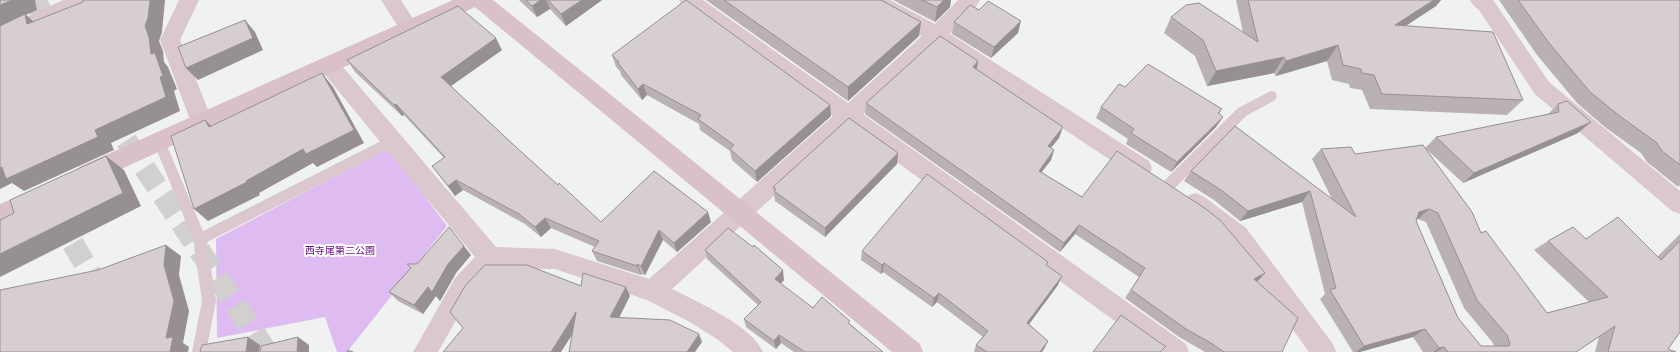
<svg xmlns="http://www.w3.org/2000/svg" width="1680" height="352" viewBox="0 0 1680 352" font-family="'Varela Round','Noto Sans JP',sans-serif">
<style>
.green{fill:#debcf1}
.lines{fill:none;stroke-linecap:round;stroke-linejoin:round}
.highway-tunnel{stroke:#d2d0cf;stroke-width:22;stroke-dasharray:22 11;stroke-linecap:butt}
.lane{fill:#dac8ce;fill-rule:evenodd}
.street{fill:#dac8ce;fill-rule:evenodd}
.secondary{fill:#d9c1c7;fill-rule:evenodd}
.wall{fill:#b9b1b3;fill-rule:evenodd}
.shaded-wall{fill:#969092}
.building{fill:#d7ced0;stroke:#969092;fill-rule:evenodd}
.labels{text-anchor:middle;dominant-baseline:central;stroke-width:4;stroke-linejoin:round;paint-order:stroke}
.park-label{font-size:10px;fill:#671383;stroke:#fff}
</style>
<rect width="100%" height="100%" fill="#eff2f0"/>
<path class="green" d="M 389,148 L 447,226 L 347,352 L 337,352 L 325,317 L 217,338 L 216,239 Z"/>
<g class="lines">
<path class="highway-tunnel" d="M 34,0 L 57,36
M 108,113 L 267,352
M 56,215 L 105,298"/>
<path class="lane" d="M 1271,91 L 1275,92 L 1277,96 L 1275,100 L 1246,116 L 1173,190 L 1168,192 L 1163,190 L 1161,186 L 1163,182 L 1238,108 Z
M 159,136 L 163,137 L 165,141 L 203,231 L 389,137 L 393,136 L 397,137 L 399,141 L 397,145 L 207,242 L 216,301 L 206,352 L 192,352 L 202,301 L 193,239 L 153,141 L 155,137 Z"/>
<path class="street" d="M 63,0 L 91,0 L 88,5 L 0,46 L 0,29 Z
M 179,0 L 199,0 L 180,40 L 213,122 L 210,128 L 202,131 L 194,128 L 191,122 L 160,40 Z
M 381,0 L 401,0 L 419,28 L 416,33 L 409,36 L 402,33 Z
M 679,0 L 703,0 L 848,103 L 922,36 L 866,5 L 863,0 L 890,0 L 935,24 L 958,0 L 980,0 L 977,5 L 950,34 L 1149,161 L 1152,168 L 1149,175 L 1141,177 L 1133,175 L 938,46 L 863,114 L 1186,344 L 1189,352 L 1157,352 L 849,127 L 672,289 C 698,302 752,326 763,352 L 733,352 L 717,339 L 688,321 L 647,300 L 555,269 L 495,268 L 471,294 L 438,352 L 413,352 L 455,278 L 475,257 L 322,71 L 319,65 L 322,59 L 329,57 L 336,59 L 496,247 L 555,249 L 649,279 L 833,116 L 682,5 Z
M 1470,0 L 1493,0 L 1549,82 L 1680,191 L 1680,214 L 1672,211 L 1535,94 L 1479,10 L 1473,5 Z
M 1195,193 L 1203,196 L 1246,228 L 1333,344 L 1336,352 L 1309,352 L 1230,242 L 1187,210 L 1184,203 L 1187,196 Z"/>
<path class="secondary" d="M 453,0 L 493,0 L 920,344 L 923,352 L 892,352 L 475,7 L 95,181 L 87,183 L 79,181 L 76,174 L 79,167 Z
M 40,187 L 48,190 L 51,197 L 48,204 L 0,225 L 0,204 Z"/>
</g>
<path class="wall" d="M 519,0 L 602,0 L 566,26 L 550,9 L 537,17 Z
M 706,0 L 881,0 L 921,22 L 919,36 L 848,101 Z
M 893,0 L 951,0 L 950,7 L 935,22 Z
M 1236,0 L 1441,0 L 1436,6 L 1406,26 L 1523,100 L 1507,115 L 1370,109 L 1362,90 L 1350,88 L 1349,84 L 1332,80 L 1327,61 L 1276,76 L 1274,73 L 1207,86 L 1195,56 L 1164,33 L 1171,17 L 1243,32 Z
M 1499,0 L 1680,0 L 1680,186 L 1677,186 L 1647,162 L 1641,153 L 1606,128 L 1577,103 L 1537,55 Z
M 979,10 L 1018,33 L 991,58 L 952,34 L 954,22 Z
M 502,50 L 451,86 L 517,148 L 558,185 L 601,222 L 711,222 L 677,252 L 663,240 L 645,275 L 641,274 L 641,275 L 597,261 L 592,251 L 595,247 L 551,228 L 541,237 L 525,224 L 463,190 L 455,196 L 432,166 L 444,158 L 404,115 L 402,116 L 355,72 L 347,60 Z
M 612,55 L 830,105 L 831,116 L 757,182 L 732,160 L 730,151 L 700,130 L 699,124 L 647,95 L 642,100 L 621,75 L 620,71 L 616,67 Z
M 977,69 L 1059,138 L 1051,148 L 1054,150 L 1051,160 L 1041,172 L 1082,197 L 1257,281 L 1282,352 L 1205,352 L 1179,337 L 1125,298 L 1139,277 L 1075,234 L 1060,252 L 865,114 L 866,103 Z
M 1125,87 L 1222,109 L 1219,114 L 1223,117 L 1216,127 L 1171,172 L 1126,144 L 1128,139 L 1096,118 L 1101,107 Z
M 1558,104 L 1578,133 L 1463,183 L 1425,148 L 1436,137 L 1547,115 Z
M 1235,126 L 1332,199 L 1312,159 L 1321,149 L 1355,154 L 1481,233 L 1547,313 L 1589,302 L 1534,250 L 1548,241 L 1586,239 L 1658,256 L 1680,234 L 1680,332 L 1668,349 L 1676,352 L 1595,352 L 1599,337 L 1576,352 L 1423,352 L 1413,337 L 1360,352 L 1353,352 L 1320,299 L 1325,294 L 1302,202 L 1240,221 L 1214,200 L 1184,181 L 1191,171 ZM 1416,219 L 1418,219 L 1426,222 L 1464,308 L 1493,343 L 1494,346 L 1481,346 L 1458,318 L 1416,221 Z
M 898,153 L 897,164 L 825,237 L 775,201 L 773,187 Z
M 705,250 L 784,280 L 780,284 L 813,308 L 850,324 L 883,352 L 794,352 L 781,343 L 776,349 L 746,327 L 744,319 L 758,305 L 707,259 Z
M 862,251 L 1048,262 L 1046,265 L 1058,285 L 1029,324 L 1048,341 L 1044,349 L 1042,352 L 974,352 L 976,345 L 983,337 L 937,302 L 932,307 L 883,272 L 881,274 L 861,260 Z
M 471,255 L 456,273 L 440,301 L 436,296 L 423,314 L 398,301 L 389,292 L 411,268 L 417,264 Z"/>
<path class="shaded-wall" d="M 12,0 L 35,0 L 37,10 L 26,15 L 41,28 L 0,27 L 0,5 Z
M 150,0 L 165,0 L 162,32 L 159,41 L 163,51 L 164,62 L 168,67 L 177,89 L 174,91 L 180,111 L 111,143 L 114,150 L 24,191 L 12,183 L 0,189 L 0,168 L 95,130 L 151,54 L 145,26 Z
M 541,0 L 546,0 L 550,9 L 537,17 L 532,6 Z
M 582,0 L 602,0 L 566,26 L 561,14 Z
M 944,0 L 951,0 L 950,7 L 935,22 L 937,7 Z
M 1434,0 L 1441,0 L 1436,6 L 1382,41 L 1395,25 Z
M 245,20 L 255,32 L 263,50 L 198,80 L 186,68 Z
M 1021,21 L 1018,33 L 991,58 L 994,47 Z
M 921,22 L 919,36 L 848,101 L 848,87 Z
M 496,38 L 502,50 L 448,88 L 441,77 Z
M 1338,45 L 1327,61 L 1276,76 L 1286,61 Z
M 1284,57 L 1274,73 L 1207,86 L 1216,71 Z
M 978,61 L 976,73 L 973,67 Z
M 322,73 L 333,87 L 364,143 L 317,167 L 313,163 L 259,193 L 260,195 L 208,221 L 194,209 L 246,181 Z
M 643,84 L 647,95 L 642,100 L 638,89 Z
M 396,104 L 404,115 L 402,116 L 394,105 Z
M 830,105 L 831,116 L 757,182 L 755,171 Z
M 1223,117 L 1216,127 L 1171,172 L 1177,162 Z
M 205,120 L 219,133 L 209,127 Z
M 1591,122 L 1578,133 L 1463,183 L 1474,173 Z
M 1063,127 L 1059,138 L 1044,156 L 1048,146 Z
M 1054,150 L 1051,160 L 1035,181 L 1039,171 Z
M 898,153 L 897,164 L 825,237 L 825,228 Z
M 106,156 L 124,170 L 141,206 L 0,277 L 0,254 Z
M 456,180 L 463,190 L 455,196 L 448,186 Z
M 1310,191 L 1302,202 L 1240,221 L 1248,211 Z
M 1429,209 L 1418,219 L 1408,222 L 1419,212 Z
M 708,212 L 711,222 L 677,252 L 674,243 Z
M 545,218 L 551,228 L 541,237 L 535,227 Z
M 1079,225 L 1075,234 L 1060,252 L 1064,243 Z
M 659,230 L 663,240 L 645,275 L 641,266 Z
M 166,245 L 181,256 L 179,275 L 189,311 L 183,343 L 189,347 L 188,352 L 170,352 L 166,338 L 164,265 Z
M 464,246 L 471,255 L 456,273 L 440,301 L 436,296 L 423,314 L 414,305 L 428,287 L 448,264 Z
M 884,263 L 883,272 L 881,274 L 882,265 Z
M 637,264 L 641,274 L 641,275 L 637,266 Z
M 783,270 L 784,280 L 776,288 L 775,279 Z
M 1265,273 L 1257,282 L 1254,279 Z
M 1062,276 L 1058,285 L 1024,331 L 1027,323 Z
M 626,287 L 630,296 L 615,326 L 610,317 Z
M 939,293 L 937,302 L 932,307 L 934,298 Z
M 576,312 L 581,321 L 561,352 L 551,352 Z
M 1425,329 L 1413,337 L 1360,352 L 1356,352 L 1364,346 Z
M 699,334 L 702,342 L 695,352 L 687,352 Z
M 779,335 L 781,343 L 776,349 L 774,341 Z
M 248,337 L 260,345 L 259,352 L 246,352 Z
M 298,337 L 309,345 L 309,352 L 297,352 Z
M 1048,341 L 1044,349 L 1042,352 L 1040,352 Z
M 1444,347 L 1436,352 L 1433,352 L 1439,348 Z"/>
<path class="building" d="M 0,0 L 12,0 L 0,5 Z
M 83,0 L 150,0 L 148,18 L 145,26 L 149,37 L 151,54 L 155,53 L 163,76 L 160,77 L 166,97 L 95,130 L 98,137 L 6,179 L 2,167 L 0,168 L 0,26 L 25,14 L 27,24 L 83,2 Z
M 526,0 L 541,0 L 532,6 Z
M 548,0 L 582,0 L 561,14 Z
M 686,0 L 830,105 L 755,171 L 730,149 L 734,145 L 698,119 L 701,115 L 643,84 L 638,89 L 618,63 L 619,62 L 612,55 Z
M 724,0 L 881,0 L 921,22 L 848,87 Z
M 922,0 L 944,0 L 937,7 Z
M 1248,0 L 1434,0 L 1395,25 L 1493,32 L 1523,100 L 1382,94 L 1374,75 L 1362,73 L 1361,69 L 1343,65 L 1338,45 L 1286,61 L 1284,57 L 1216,71 L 1203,40 L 1171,17 L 1186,5 L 1199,3 L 1258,42 Z
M 1518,0 L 1680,0 L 1680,165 L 1662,151 L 1656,142 L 1621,117 L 1590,92 L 1549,43 Z
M 988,1 L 1021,21 L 994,47 L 954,22 L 970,5 L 979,10 Z
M 458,6 L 496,38 L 441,77 L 517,148 L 558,185 L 559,183 L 601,222 L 654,171 L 708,212 L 674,243 L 659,230 L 641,266 L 637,264 L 637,266 L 592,251 L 599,241 L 545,218 L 535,227 L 519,214 L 456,180 L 448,186 L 432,166 L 445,157 L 396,104 L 394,105 L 347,60 Z
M 245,20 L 253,38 L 186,68 L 178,47 Z
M 940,36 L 978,61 L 973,67 L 1063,127 L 1048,146 L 1054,150 L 1039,171 L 1082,197 L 1117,151 L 1203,207 L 1220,220 L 1265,273 L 1254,279 L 1298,318 L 1282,352 L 1224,352 L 1211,343 L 1186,329 L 1131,290 L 1145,268 L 1079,225 L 1064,243 L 866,103 Z
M 1148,64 L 1222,109 L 1218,113 L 1223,117 L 1177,162 L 1131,133 L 1134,129 L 1101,107 L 1119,84 L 1125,87 Z
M 322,73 L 354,130 L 306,154 L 303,149 L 246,181 L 247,182 L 194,209 L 171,136 L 205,120 L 209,127 Z
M 1567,101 L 1591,122 L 1474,173 L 1436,137 L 1559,112 L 1558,104 Z
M 849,118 L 898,153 L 825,228 L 774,191 L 776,189 L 773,187 Z
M 1235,126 L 1356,217 L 1321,149 L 1351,147 L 1355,154 L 1423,145 L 1472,212 L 1481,233 L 1486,231 L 1547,313 L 1608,297 L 1548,241 L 1573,227 L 1586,239 L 1618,217 L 1661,260 L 1680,241 L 1680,332 L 1668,349 L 1676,352 L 1608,352 L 1615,326 L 1576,352 L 1448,352 L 1444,347 L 1439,348 L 1425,329 L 1364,346 L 1330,290 L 1336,288 L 1310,191 L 1248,211 L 1221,190 L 1191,171 ZM 1429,209 L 1438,213 L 1477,300 L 1507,335 L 1510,344 L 1509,346 L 1481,346 L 1458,318 L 1416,221 L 1419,212 Z
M 106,156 L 123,193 L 0,254 L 0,220 L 14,213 L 10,200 Z
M 927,174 L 1048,262 L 1046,265 L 1062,276 L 1027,323 L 1048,341 L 1040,352 L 987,352 L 976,345 L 988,331 L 939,293 L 934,298 L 884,263 L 882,265 L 862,251 Z
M 449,227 L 464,246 L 448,264 L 432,292 L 428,287 L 414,305 L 389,292 L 411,268 L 407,264 L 417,264 Z
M 728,228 L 753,247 L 754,245 L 783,270 L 775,279 L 813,308 L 822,297 L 850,321 L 848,323 L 883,352 L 805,352 L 779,335 L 774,341 L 744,319 L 761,302 L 705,250 Z
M 166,245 L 164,265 L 174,301 L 166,338 L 173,337 L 170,352 L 0,352 L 0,290 L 98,270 Z
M 485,265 L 527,265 L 581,286 L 583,273 L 626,287 L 610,317 L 670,320 L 699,334 L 687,352 L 569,352 L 576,312 L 551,352 L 443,352 L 463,328 L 450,312 L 465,286 Z
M 1121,315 L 1163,345 L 1166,346 L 1160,352 L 1093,352 Z
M 248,337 L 246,352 L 200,352 L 202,345 Z
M 298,337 L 297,352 L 260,352 L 261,346 Z
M 348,350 L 353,352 L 347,352 Z"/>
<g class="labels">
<g class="park-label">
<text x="340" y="251">西寺尾第二公園</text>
</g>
</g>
</svg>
